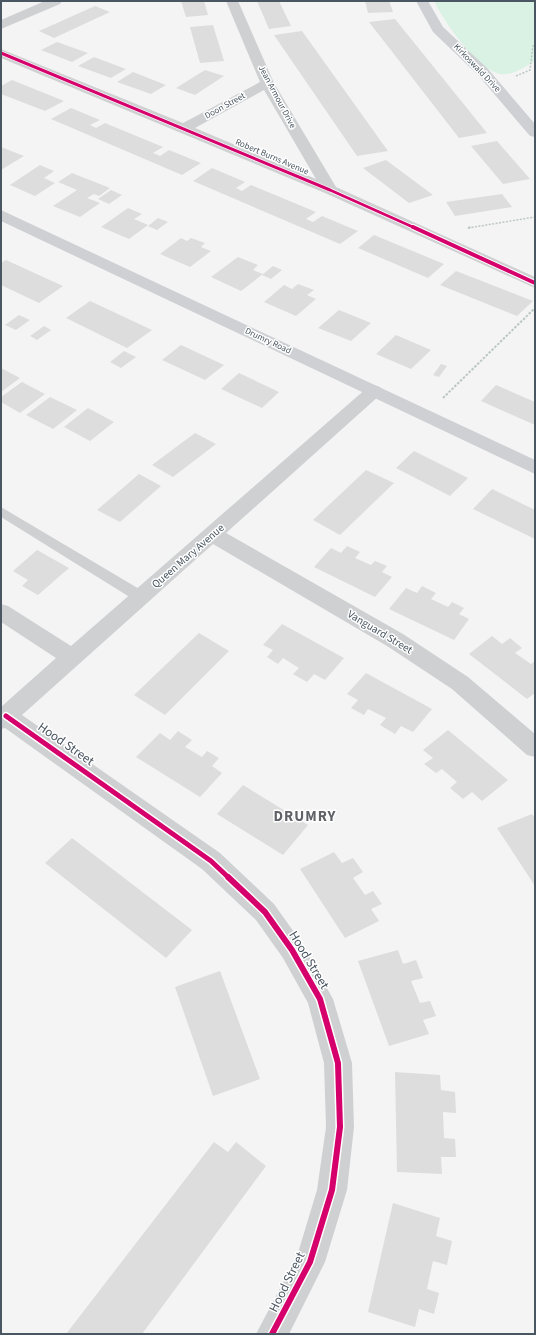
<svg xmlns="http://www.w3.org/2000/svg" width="536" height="1335" viewBox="0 0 536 1335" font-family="'Source Sans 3',sans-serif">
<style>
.green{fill:#d9f2e3}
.building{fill:#ddddde}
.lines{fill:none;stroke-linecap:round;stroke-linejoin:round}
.path-far1{stroke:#bcc7c4;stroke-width:1.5;stroke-dasharray:2 1.5;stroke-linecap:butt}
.path{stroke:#bcc7c4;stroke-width:2;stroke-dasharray:2.5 1.5;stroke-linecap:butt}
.lane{fill:#ced0d2;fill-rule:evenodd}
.street{fill:#ced0d2;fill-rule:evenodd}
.secondary{fill:#ced0d4;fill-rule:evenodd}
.cycleway-far3-casing{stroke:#fff;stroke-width:4.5}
.cycleway-far2-casing{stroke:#fff;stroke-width:6}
.cycleway-far1-casing{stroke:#fff;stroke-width:8}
.cycleway-casing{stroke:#fff;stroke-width:9}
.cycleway-far3{stroke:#d6006c;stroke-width:3}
.cycleway-far2{stroke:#d6006c;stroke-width:4}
.cycleway-far1{stroke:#d6006c;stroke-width:5}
.cycleway{stroke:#d6006c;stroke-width:6}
.labels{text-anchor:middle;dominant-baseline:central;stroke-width:3;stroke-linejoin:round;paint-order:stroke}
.far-street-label{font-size:9px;fill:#4a5661;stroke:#fff}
.street-label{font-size:11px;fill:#4a5661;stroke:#fff}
.near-street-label{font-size:13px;fill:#4a5661;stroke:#fff}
.district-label{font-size:15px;font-weight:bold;letter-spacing:1px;fill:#5f6368;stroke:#fff}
</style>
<rect width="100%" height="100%" fill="#f4f4f4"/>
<path class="green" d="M 434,1 L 535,1 L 535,61 C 525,67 512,76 500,74 C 477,69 444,22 434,1 Z"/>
<path class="building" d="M 181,1 L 204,1 L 208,15 L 186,17 Z
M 257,1 L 279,1 L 291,26 L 269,29 Z
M 365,1 L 389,1 L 393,12 L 368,13 Z
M 95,6 L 110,12 L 54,38 L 39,31 Z
M 395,19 L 487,133 L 459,138 L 369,22 Z
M 213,25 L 224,61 L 200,63 L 190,27 Z
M 302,31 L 388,151 L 357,156 L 274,35 Z
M 57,42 L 88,53 L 72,62 L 41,50 Z
M 94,57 L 126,69 L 111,78 L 78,66 Z
M 205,70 L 224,76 L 195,95 L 176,88 Z
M 133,72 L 166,85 L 151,94 L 117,82 Z
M 12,80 L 64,101 L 45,111 L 1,94 L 1,86 Z
M 71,108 L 100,120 L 90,125 L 96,128 L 105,123 L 163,147 L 153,153 L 160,156 L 169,150 L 201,163 L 182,175 L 51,119 Z
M 497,141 L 530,179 L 503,184 L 471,146 Z
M 1,147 L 24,156 L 1,170 Z
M 386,160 L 433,195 L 409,203 L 363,168 Z
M 40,165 L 54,171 L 44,178 L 55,183 L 35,196 L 10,185 Z
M 212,168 L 245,182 L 236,188 L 242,191 L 251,185 L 316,212 L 306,219 L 313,222 L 322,216 L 358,231 L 340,244 L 193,181 Z
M 72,173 L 110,188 L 99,196 L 94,194 L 87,198 L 100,203 L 80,217 L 53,206 L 77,190 L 58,182 Z
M 111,190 L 122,195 L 109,204 L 98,199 Z
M 502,194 L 512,207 L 455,216 L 446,202 Z
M 128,208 L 142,214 L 134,219 L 148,225 L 129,239 L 101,227 Z
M 158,218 L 168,222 L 157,230 L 148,226 Z
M 374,235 L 444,264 L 428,278 L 358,248 Z
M 181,238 L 187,241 L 191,238 L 205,243 L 201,247 L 211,251 L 190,267 L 160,254 Z
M 238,257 L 258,265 L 253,270 L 263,274 L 241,291 L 211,277 Z
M 6,260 L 63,286 L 39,303 L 1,285 L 1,263 Z
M 273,266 L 282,270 L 271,279 L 262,275 Z
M 456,271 L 533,301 L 517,316 L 440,285 Z
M 298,284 L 314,290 L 307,295 L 316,299 L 296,316 L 264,302 L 284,285 L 292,289 Z
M 90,301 L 152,330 L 127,348 L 66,318 Z
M 339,310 L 371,323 L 351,341 L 318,328 Z
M 19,315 L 30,320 L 16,330 L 5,325 Z
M 44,326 L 51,330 L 37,340 L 30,336 Z
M 396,335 L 431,350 L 411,369 L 376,354 Z
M 181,345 L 224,365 L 205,380 L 162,360 Z
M 124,351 L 136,357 L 121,368 L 110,362 Z
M 441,364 L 447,366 L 439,377 L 433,375 Z
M 1,368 L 20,378 L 1,392 Z
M 239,373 L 279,392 L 262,408 L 221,389 Z
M 22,382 L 45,394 L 20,413 L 1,402 L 1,397 Z
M 496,385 L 535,402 L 535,425 L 481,401 Z
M 50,397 L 77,410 L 53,429 L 26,415 Z
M 88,408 L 114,422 L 90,441 L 64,427 Z
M 195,433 L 216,444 L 173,477 L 152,465 Z
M 414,451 L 468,478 L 450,496 L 396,468 Z
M 366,470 L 394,483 L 340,535 L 313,520 Z
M 139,474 L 161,486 L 120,522 L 97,510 Z
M 492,489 L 535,510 L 535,539 L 473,509 Z
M 347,546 L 360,552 L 355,558 L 371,565 L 375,561 L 387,566 L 382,572 L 392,577 L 375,597 L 314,567 L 331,548 L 341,553 Z
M 37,550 L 69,568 L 38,595 L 22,586 L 28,580 L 13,571 Z
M 422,586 L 436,593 L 431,599 L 448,607 L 452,602 L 464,608 L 459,614 L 469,619 L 454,640 L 389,609 L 406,588 L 417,593 Z
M 282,624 L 344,658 L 325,680 L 314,674 L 307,682 L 293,674 L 299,668 L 283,658 L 278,664 L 267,657 L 273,650 L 263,645 Z
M 199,633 L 229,651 L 165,715 L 134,695 Z
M 492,636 L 502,644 L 510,638 L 522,648 L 515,653 L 531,664 L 535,661 L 535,693 L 527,699 L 469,654 Z
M 366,673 L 432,709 L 413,732 L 401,726 L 395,734 L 380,725 L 386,718 L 368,709 L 364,715 L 351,708 L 358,700 L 347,694 Z
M 448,730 L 508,780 L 482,801 L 472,792 L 463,799 L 450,788 L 457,782 L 442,769 L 436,773 L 424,764 L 433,758 L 423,750 Z
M 178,731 L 192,740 L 185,747 L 202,757 L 207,751 L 219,758 L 212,766 L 222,773 L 200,797 L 136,757 L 160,733 L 170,740 Z
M 243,785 L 308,825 L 283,855 L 217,814 Z
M 532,814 L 535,818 L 535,886 L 497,828 Z
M 72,838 L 192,930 L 166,958 L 45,863 Z
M 334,852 L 342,863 L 353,858 L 363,872 L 353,878 L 365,895 L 373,891 L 382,904 L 371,909 L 379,921 L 345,938 L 300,869 Z
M 398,950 L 403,964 L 416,960 L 423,978 L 411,981 L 420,1003 L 430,1001 L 436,1016 L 423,1020 L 429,1034 L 389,1046 L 358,961 Z
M 220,971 L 260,1079 L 213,1096 L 175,987 Z
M 395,1072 L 440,1075 L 441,1090 L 455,1092 L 456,1113 L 443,1112 L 444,1138 L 455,1139 L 456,1157 L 441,1157 L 442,1174 L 397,1172 Z
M 214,1142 L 228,1152 L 236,1142 L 266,1166 L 142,1334 L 66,1334 Z
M 393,1203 L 440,1218 L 436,1236 L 452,1241 L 447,1265 L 433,1261 L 427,1289 L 439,1293 L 434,1314 L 419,1309 L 415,1327 L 368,1312 Z"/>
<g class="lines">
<path class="path-far1" d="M 516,76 L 530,70 L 533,46 L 535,45
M 468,228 L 535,217"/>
<path class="path" d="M 468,228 L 471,227
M 443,398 L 535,308"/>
<path class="lane" d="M 1,507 L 146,593 L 148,597 L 146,601 L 141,602 L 136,601 L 1,517 Z"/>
<path class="street" d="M 45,1 L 62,1 L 60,4 L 1,29 L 1,20 Z
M 226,1 L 238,1 L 274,83 L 336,187 L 535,277 L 535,288 L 325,193 L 1,58 L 1,49 L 183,123 L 260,82 ZM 264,90 L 316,179 L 195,128 Z
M 374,385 L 380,387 L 383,391 L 380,395 L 226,533 L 403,634 L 468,677 L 535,734 L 535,757 L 527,755 L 452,689 L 387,646 L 213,544 L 22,715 L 220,853 L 274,904 L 301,942 L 333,999 L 352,1063 L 354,1127 L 347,1190 L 325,1262 L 289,1334 L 256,1334 L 297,1256 L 317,1190 L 326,1127 L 324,1063 L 308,1003 L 283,958 L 256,920 L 202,869 L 5,728 L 1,729 L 1,707 L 56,658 L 1,622 L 1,604 L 8,606 L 71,646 L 368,387 Z"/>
<path class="secondary" d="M 416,1 L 428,1 L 443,27 L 488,69 L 535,124 L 535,137 L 530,136 L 478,75 L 433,32 Z
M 1,210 L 535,460 L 535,474 L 1,221 Z"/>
<defs>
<path id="cycleway-far3" d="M 1,53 L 330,190 L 415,228"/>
<path id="cycleway-far2" d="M 413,227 L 535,283"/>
<path id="cycleway-far1" d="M 6,716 L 211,861 L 229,878"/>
<path id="cycleway" d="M 228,877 L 265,912 L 292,950 L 320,999 L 338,1063 L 340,1127 L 332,1190 L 310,1262 L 272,1334"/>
</defs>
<use href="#cycleway-far3" class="cycleway-far3-casing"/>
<use href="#cycleway-far2" class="cycleway-far2-casing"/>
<use href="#cycleway-far1" class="cycleway-far1-casing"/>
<use href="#cycleway" class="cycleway-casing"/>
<use href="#cycleway-far3" class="cycleway-far3"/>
<use href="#cycleway-far2" class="cycleway-far2"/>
<use href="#cycleway-far1" class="cycleway-far1"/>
<use href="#cycleway" class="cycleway"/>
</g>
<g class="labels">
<g class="far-street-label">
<text transform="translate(477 68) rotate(46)">Kirkoswald Drive</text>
<text transform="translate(277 97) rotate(62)">Jean Armour Drive</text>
<text transform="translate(225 106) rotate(-29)">Doon Street</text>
<text transform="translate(272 157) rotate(23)">Robert Burns Avenue</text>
<text transform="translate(268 341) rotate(25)">Drumry Road</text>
</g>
<g class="street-label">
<text transform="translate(188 556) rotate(-41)">Queen Mary Avenue</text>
<text transform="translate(380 632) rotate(31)">Vanguard Street</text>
</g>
<g class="near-street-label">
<text transform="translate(66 744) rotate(35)">Hood Street</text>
<text transform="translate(309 960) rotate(59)">Hood Street</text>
<text transform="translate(287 1282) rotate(-64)">Hood Street</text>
</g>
<g class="district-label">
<text x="305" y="816">DRUMRY</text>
</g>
</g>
<rect width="536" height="1335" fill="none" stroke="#4a5661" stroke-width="4"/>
</svg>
